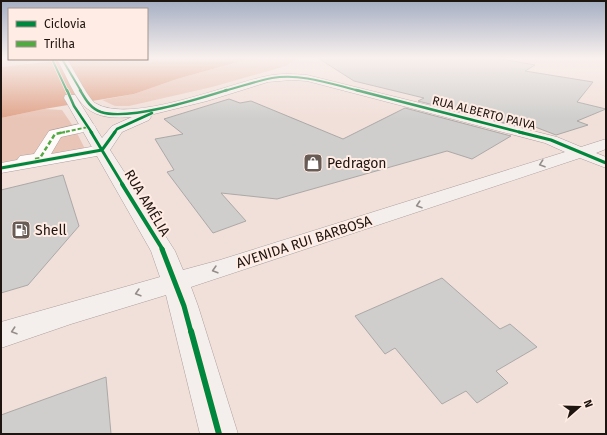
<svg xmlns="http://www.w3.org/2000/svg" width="607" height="435" viewBox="0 0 607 435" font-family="'Fira Sans',sans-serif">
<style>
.green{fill:#e9c5b7}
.water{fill:#e0a48b}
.building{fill:#cfcecc;stroke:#aba9a7}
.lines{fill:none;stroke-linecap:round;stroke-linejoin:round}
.street-casing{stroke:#ada09b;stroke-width:1}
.secondary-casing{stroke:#ada09b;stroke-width:1}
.street{fill:#fdfaf9;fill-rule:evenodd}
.secondary{fill:#f4efed;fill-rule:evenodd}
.quiet-far1{stroke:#52a942;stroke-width:2;stroke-dasharray:4 2;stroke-linecap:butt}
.quiet{stroke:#52a942;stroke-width:2.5;stroke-dasharray:4.5 2.5;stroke-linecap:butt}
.cycleway-far5-casing{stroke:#ffece4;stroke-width:3.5}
.cycleway-far4-casing{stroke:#ffece4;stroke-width:4}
.cycleway-far3-casing{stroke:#ffece4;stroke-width:5}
.cycleway-far2-casing{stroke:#ffece4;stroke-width:6}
.cycleway-far1-casing{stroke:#ffece4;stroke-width:8}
.cycleway-casing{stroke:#ffece4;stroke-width:9}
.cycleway-far5{stroke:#00873e;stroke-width:2}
.cycleway-far4{stroke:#00873e;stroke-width:2.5}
.cycleway-far3{stroke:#00873e;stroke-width:3}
.cycleway-far2{stroke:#00873e;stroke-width:4}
.cycleway-far1{stroke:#00873e;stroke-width:5}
.cycleway{stroke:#00873e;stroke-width:6}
.oneway{stroke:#948d8a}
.labels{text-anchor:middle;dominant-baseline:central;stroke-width:4;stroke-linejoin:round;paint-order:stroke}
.far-street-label{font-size:12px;fill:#1f1510;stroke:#ffece4}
.poi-label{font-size:14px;fill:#1f1510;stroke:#ffece4;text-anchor:start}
.street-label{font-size:14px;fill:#1f1510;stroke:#ffece4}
</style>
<rect width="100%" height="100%" fill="#f1dfd9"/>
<path class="green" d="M 1,58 L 35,59 L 25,64 L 1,67 Z
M 252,58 L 297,58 L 286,66 L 212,87 L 129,106 L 115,106 L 102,100 L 134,94 L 177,79 Z
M 44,109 L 62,110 L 75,129 L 87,153 L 79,158 L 1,173 L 1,118 Z"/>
<path class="water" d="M 147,58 L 252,58 L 177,79 L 134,94 L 44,109 L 1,118 L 1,67 L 71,59 Z"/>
<path class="building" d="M 318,58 L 495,58 L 535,65 L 525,71 L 593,82 L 577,102 L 606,109 L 577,121 L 588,125 L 556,135 L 530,125 L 525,128 L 418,101 L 424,98 L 354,81 Z
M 229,99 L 240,103 L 251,101 L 343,139 L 405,108 L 511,136 L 472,159 L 447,151 L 277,199 L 221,193 L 246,221 L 213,233 L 167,172 L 174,170 L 155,139 L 183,134 L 164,119 Z
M 63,175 L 79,226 L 28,285 L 1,293 L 1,190 Z
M 442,278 L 500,329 L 510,324 L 537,347 L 496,371 L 508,383 L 477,403 L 466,391 L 442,404 L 395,348 L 385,354 L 355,316 Z
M 106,377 L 111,434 L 1,434 L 1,415 Z"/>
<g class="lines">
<defs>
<path id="street" d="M 88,122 L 93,124 L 96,127 L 93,130 L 61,137 L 51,154 L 102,145 L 108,146 L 110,150 L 108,154 L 1,173 L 1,163 L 17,160 L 20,156 L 34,154 L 49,131 Z"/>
<path id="secondary" d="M 57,59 L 67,59 C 73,68 88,98 95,103 C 130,125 227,84 267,76 C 280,73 294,74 307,75 L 557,137 L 581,147 L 606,139 L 606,149 L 596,153 L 606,157 L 606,168 L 580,158 L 191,287 L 198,306 L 238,434 L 200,434 L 166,295 L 71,324 L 1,348 L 1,322 L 160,277 L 151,251 L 64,98 L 65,95 L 75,95 L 102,138 L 112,126 L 132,117 C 80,122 78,98 57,59 ZM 292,80 L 307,81 L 545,143 L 565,152 L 220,260 L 183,270 L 175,251 L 110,150 L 122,132 L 149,120 L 151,117 L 150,115 L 207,101 L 268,82 Z"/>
</defs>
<use href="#street" class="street-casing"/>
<use href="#secondary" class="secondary-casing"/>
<use href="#street" class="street"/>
<use href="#secondary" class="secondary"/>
<path class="quiet-far1" d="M 60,133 L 88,127"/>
<path class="quiet" d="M 35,159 L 40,158 L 55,134 L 65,132"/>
<defs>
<path id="cycleway-far5" d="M 52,59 L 67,91
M 62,59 L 81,91
M 224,91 C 240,87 256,81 272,78 C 302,73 331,84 360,91"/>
<path id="cycleway-far4" d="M 67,90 L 74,106 L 92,133
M 80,90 C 86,100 90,108 101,112 C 129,121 198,99 227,90
M 356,90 L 523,133
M 114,133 L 117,129 L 152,113"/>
<path id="cycleway-far3" d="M 91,132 L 123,185
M 519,132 L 551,140 L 606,163
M 102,150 L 115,132
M 1,168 L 102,150"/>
<path id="cycleway-far2" d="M 122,184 L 163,250"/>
<path id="cycleway-far1" d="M 162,249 L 184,306 L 191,332"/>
<path id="cycleway" d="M 191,331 L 219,434"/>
</defs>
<use href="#cycleway-far5" class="cycleway-far5-casing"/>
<use href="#cycleway-far4" class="cycleway-far4-casing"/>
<use href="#cycleway-far3" class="cycleway-far3-casing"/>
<use href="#cycleway-far2" class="cycleway-far2-casing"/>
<use href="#cycleway-far1" class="cycleway-far1-casing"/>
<use href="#cycleway" class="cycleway-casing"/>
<use href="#cycleway-far5" class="cycleway-far5"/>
<use href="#cycleway-far4" class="cycleway-far4"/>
<use href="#cycleway-far3" class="cycleway-far3"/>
<use href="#cycleway-far2" class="cycleway-far2"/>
<use href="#cycleway-far1" class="cycleway-far1"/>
<use href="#cycleway" class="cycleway"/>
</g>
<defs><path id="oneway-chevron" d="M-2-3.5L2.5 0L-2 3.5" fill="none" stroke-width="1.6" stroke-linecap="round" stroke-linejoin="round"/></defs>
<g class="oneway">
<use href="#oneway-chevron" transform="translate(542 164) rotate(161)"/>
<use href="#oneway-chevron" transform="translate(419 205) rotate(162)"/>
<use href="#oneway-chevron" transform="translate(215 270) rotate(164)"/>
<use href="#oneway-chevron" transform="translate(138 293) rotate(164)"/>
<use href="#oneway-chevron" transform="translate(14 331) rotate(162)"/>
</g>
<linearGradient id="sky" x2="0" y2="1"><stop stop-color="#a5aec3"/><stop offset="0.49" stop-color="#f9f1ee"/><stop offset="1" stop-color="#f9f1ee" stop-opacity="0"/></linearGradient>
<rect width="607" height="119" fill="url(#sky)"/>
<defs>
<symbol id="shop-square" viewBox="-11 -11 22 22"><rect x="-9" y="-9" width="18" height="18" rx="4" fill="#685c56" stroke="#ffece4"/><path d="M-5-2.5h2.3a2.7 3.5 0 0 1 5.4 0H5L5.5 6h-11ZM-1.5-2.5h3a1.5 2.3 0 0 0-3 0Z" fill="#fff"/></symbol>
<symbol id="fuel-square" viewBox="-11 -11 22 22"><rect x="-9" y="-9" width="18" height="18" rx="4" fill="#685c56" stroke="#ffece4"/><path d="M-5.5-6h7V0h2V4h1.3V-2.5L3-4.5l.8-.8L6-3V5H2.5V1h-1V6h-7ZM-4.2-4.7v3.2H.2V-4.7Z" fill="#fff"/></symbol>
</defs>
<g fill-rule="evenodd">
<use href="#shop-square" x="302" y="152" width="22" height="22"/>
<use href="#fuel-square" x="10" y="219" width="22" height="22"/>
</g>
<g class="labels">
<g class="far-street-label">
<text transform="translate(484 113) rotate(14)">RUA ALBERTO PAIVA</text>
</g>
<g class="poi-label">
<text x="327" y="163">Pedragon</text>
<text x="35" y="230">Shell</text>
</g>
<g class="street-label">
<text transform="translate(147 203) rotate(59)">RUA AMÉLIA</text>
<text transform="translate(304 242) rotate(-18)">AVENIDA RUI BARBOSA</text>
</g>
</g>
<rect width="607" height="435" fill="none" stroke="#1f1510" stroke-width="4"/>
<rect x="8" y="8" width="140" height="52" fill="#ffece4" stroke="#a5968f"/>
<rect x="16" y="21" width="20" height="6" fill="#00873e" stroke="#a5968f"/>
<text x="44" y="28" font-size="12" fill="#1f1510">Ciclovia</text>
<rect x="16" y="41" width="20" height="6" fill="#52a942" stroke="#a5968f"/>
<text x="44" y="48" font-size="12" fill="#1f1510">Trilha</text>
<g transform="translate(579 407) rotate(70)" stroke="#ffece4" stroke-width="3" paint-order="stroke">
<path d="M0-3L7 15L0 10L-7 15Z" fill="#1f1510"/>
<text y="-6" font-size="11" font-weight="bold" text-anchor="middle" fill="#1f1510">N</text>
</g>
</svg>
